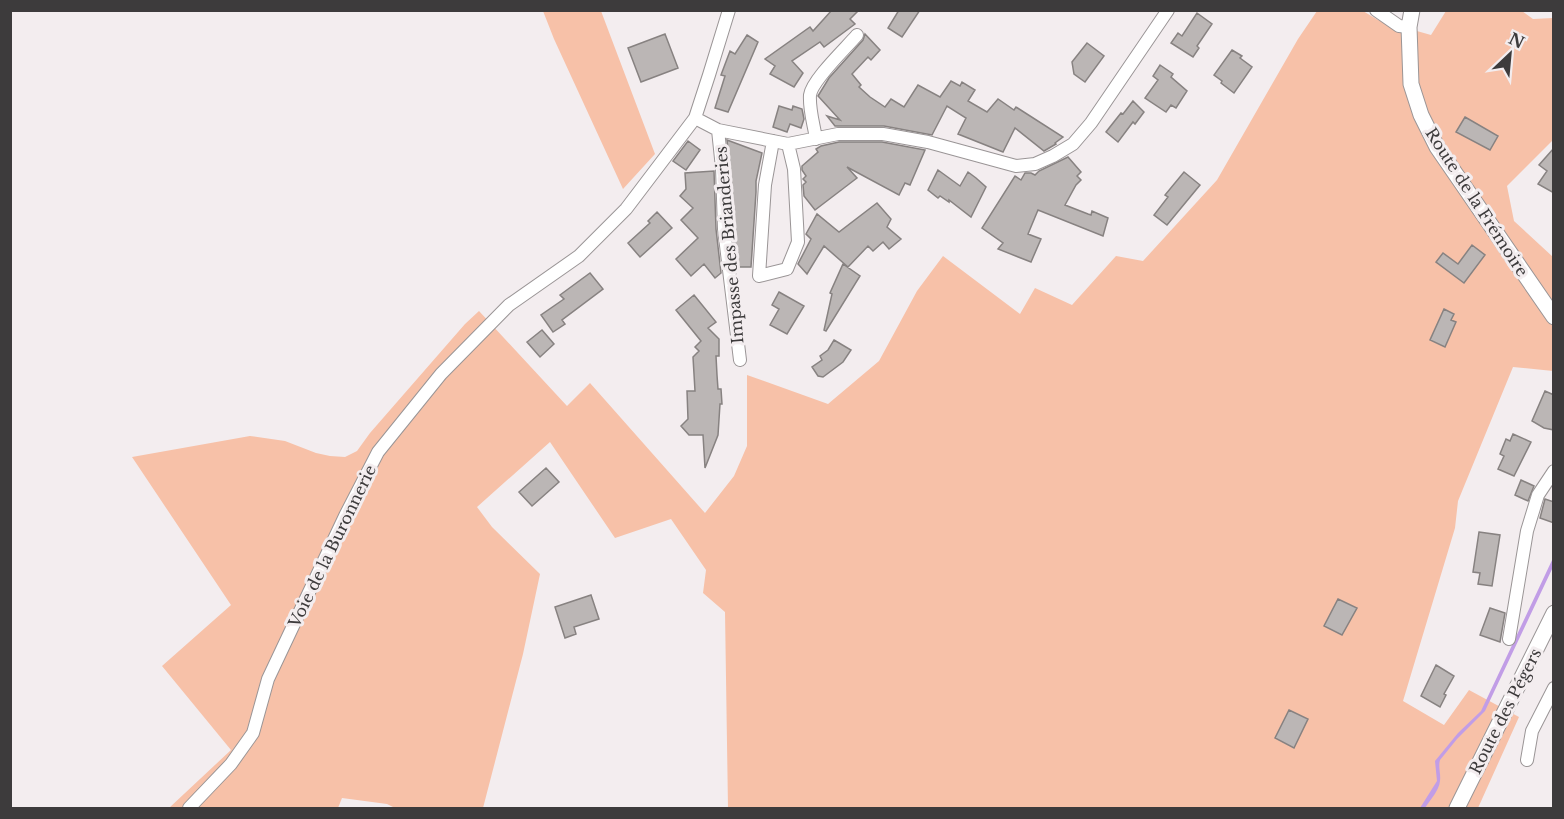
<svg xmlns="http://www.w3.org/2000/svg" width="1564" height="819" viewBox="0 0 1564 819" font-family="'Libre Baskerville',serif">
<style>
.green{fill:#f7c1a8}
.water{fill:#c19de6}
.building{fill:#bbb6b5;stroke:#878281;stroke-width:1.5}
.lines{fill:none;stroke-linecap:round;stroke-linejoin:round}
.minor-casing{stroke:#9a9596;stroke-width:14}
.tertiary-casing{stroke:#9a9596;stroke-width:17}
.minor{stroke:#fff;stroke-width:12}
.tertiary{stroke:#fff;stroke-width:15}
.labels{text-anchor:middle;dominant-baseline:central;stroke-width:6;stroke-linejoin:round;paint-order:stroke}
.street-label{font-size:16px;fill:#3d3b3c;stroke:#f3edef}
</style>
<rect width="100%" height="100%" fill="#f3edef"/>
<path class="green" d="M 543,11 L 601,11 L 655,154 L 623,189 L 554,39 Z
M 1317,11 L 1363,11 L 1378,20 L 1431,35 L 1446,11 L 1522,11 L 1533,19 L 1553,18 L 1553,140 L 1507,186 L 1514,221 L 1553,257 L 1553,371 L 1513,367 L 1458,501 L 1455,528 L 1403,701 L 1444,725 L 1469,690 L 1519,717 L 1478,808 L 728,808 L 725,612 L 703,593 L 706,570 L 671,519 L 615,538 L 550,442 L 477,507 L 492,527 L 540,574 L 523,654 L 483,808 L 395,808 L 387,804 L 342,798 L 338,808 L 169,808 L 231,750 L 162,666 L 231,605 L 132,457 L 250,436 L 285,441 L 316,453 L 330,456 L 345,457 L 357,451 L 370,433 L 465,324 L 479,311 L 567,406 L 590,383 L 705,513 L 734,476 L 747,446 L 747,375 L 828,404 L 879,361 L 917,291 L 943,256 L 1020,314 L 1035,288 L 1072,305 L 1116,256 L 1143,261 L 1217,180 L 1298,39 Z"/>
<path class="water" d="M 1553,558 L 1553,567 L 1485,711 L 1457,739 L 1440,760 C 1438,767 1441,774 1440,781 C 1439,791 1430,800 1425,808 L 1420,808 L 1437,781 L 1435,761 L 1458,733 L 1481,711 Z"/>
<path class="building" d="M 832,10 L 859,10 L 850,19 L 855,24 L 824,47 L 820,42 L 792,61 L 803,73 L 794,87 L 770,74 L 775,66 L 765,59 L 810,27 L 813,31 Z
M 899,10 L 920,10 L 902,37 L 888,28 Z
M 1197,13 L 1212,24 L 1197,46 L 1199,48 L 1193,57 L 1171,43 L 1178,33 L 1182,36 Z
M 665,34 L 678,68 L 641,82 L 628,48 Z
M 865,34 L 880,50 L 871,60 L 868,57 L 852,74 L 861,85 L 859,87 L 870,97 L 885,107 L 891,99 L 904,107 L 918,85 L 940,97 L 951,81 L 960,86 L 962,82 L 975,90 L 968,101 L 987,112 L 998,99 L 1014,110 L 1016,107 L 1063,137 L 1055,143 L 1056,144 L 1044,151 L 1015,128 L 1003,152 L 958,134 L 966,118 L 947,106 L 932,135 L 884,126 L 835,126 L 827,116 L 840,120 L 818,96 L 829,78 L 863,40 Z
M 747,35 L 758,42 L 728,112 L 715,108 L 725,76 L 721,75 L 730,51 L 735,54 Z
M 1087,43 L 1104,56 L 1085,82 L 1074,74 L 1072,62 Z
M 1232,50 L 1242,56 L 1240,58 L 1252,67 L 1234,93 L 1221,83 L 1222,81 L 1214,75 Z
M 1160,65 L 1173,74 L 1171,77 L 1187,91 L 1176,108 L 1171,105 L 1166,112 L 1145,98 L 1158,80 L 1153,76 Z
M 1133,101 L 1144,112 L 1135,124 L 1133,122 L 1118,142 L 1106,132 L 1121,113 L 1123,114 Z
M 779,106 L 792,110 L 793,106 L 802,109 L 804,119 L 801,128 L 790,124 L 787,132 L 773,127 Z
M 1465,117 L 1498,136 L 1490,150 L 1456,132 Z
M 727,140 L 762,153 L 756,181 L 756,192 L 751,267 L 737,267 L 732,228 L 730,168 Z
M 688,141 L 700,150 L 686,170 L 673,161 Z
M 839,142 L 882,142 L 925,150 L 910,185 L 905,183 L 899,195 L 847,167 L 857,178 L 815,210 L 804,196 L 803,185 L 806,182 L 803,179 L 806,176 L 802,170 L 802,166 L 818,152 L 816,149 L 821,146 Z
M 1554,148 L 1554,193 L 1538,184 L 1547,171 L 1539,165 Z
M 1068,157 L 1081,172 L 1077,176 L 1081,180 L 1076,185 L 1065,205 L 1088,214 L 1091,215 L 1092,211 L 1108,218 L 1103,236 L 1038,210 L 1028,234 L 1041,239 L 1031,262 L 998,249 L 1003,243 L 982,228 L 1015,176 L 1021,180 L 1025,173 L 1031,173 L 1035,175 L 1039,171 Z
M 938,170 L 960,186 L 968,172 L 976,178 L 986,187 L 971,217 L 949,200 L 949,202 L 940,196 L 938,198 L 928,190 Z
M 714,171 L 716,229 L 721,273 L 715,278 L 704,264 L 691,276 L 676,259 L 698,238 L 681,220 L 693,208 L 680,196 L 686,189 L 685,173 Z
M 1184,172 L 1200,185 L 1167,225 L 1154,215 L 1168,197 L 1165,195 Z
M 877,203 L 891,219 L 887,227 L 901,239 L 889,249 L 883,242 L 873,251 L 868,246 L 848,267 L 824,246 L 807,274 L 798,264 L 811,239 L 806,234 L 817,214 L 839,232 Z
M 657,212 L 672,228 L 640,257 L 628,243 L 650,223 L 648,221 Z
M 1472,245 L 1485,255 L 1464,283 L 1436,262 L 1443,253 L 1458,264 Z
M 843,264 L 860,276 L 826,331 L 824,330 L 832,294 L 830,293 Z
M 590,273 L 603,289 L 562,320 L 565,324 L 553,332 L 541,315 L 564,299 L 560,295 Z
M 779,292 L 804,306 L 787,334 L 770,325 L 779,309 L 772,305 Z
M 694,295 L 716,322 L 708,328 L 719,339 L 719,356 L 716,356 L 717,375 L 718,389 L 721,389 L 722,404 L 720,404 L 718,435 L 705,468 L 703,435 L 689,435 L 681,426 L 688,419 L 687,391 L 695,391 L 693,357 L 699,351 L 695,347 L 701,341 L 676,310 Z
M 1444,309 L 1454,314 L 1451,320 L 1456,322 L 1445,347 L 1430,340 Z
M 542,330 L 554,344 L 540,357 L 527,342 Z
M 834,340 L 851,350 L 843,362 L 823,377 L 818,376 L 812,367 L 822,360 L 820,356 L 828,350 Z
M 1545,391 L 1554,395 L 1554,430 L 1544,428 L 1532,421 Z
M 1513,434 L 1531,442 L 1514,476 L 1498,469 L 1504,456 L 1500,454 L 1506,439 L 1510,441 Z
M 546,468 L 559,482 L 532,506 L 519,492 Z
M 1521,480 L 1534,486 L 1528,501 L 1515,495 Z
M 1545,499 L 1554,502 L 1554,523 L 1540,518 Z
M 1479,532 L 1500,535 L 1492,586 L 1478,584 L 1480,573 L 1473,572 Z
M 591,595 L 599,619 L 574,627 L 576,634 L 565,638 L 555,607 Z
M 1338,599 L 1357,608 L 1342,635 L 1324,626 Z
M 1490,608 L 1505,613 L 1500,642 L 1480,635 Z
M 1436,665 L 1454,676 L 1444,694 L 1446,695 L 1440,707 L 1421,696 Z
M 1289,710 L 1308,719 L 1294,748 L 1275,738 Z"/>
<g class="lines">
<defs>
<path id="minor" d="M 1376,10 L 1399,26 L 1409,27
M 695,118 L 718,130 L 788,144 L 838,134 L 883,134 L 928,142 L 1016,166 L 1035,164 L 1053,156 L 1073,144 L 1091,123 L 1168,10
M 718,130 L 722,168 L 724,229 L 740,360
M 816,139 C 814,125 809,110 810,95 C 812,80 846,48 857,35
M 773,141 L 765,185 L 759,276 L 787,269 L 798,242 L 794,169 L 788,144
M 1509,639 L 1527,531 L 1538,495 L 1554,471
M 1527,760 L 1532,731 L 1554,688
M 189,808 L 231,764 L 253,733 L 268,679 L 345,516 L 378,452 L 441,374 L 509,305 L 579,256 L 626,209 L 695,118 L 709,75 L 729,10"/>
<path id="tertiary" d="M 1412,10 L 1409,27 L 1411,84 L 1421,115 L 1437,147 L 1554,317
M 1457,808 L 1554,613"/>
</defs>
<use href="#minor" class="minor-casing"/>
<use href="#tertiary" class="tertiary-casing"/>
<use href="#minor" class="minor"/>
<use href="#tertiary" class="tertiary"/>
</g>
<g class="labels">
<g class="street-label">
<text transform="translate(1477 202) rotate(57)">Route de la Frémoire</text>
<text transform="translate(729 245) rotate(-95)">Impasse des Brianderies</text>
<text transform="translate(332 546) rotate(-64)">Voie de la Buronnerie</text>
<text transform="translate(1505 711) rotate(-63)">Route des Pégers</text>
</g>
</g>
<rect width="1564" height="819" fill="none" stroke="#3d3b3c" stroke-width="24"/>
<g transform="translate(1510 54) rotate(26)" stroke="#f3edef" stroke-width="4.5" paint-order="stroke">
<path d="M0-4.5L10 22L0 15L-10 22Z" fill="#3d3b3c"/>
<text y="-9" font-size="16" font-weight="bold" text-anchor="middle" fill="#3d3b3c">N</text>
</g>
</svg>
